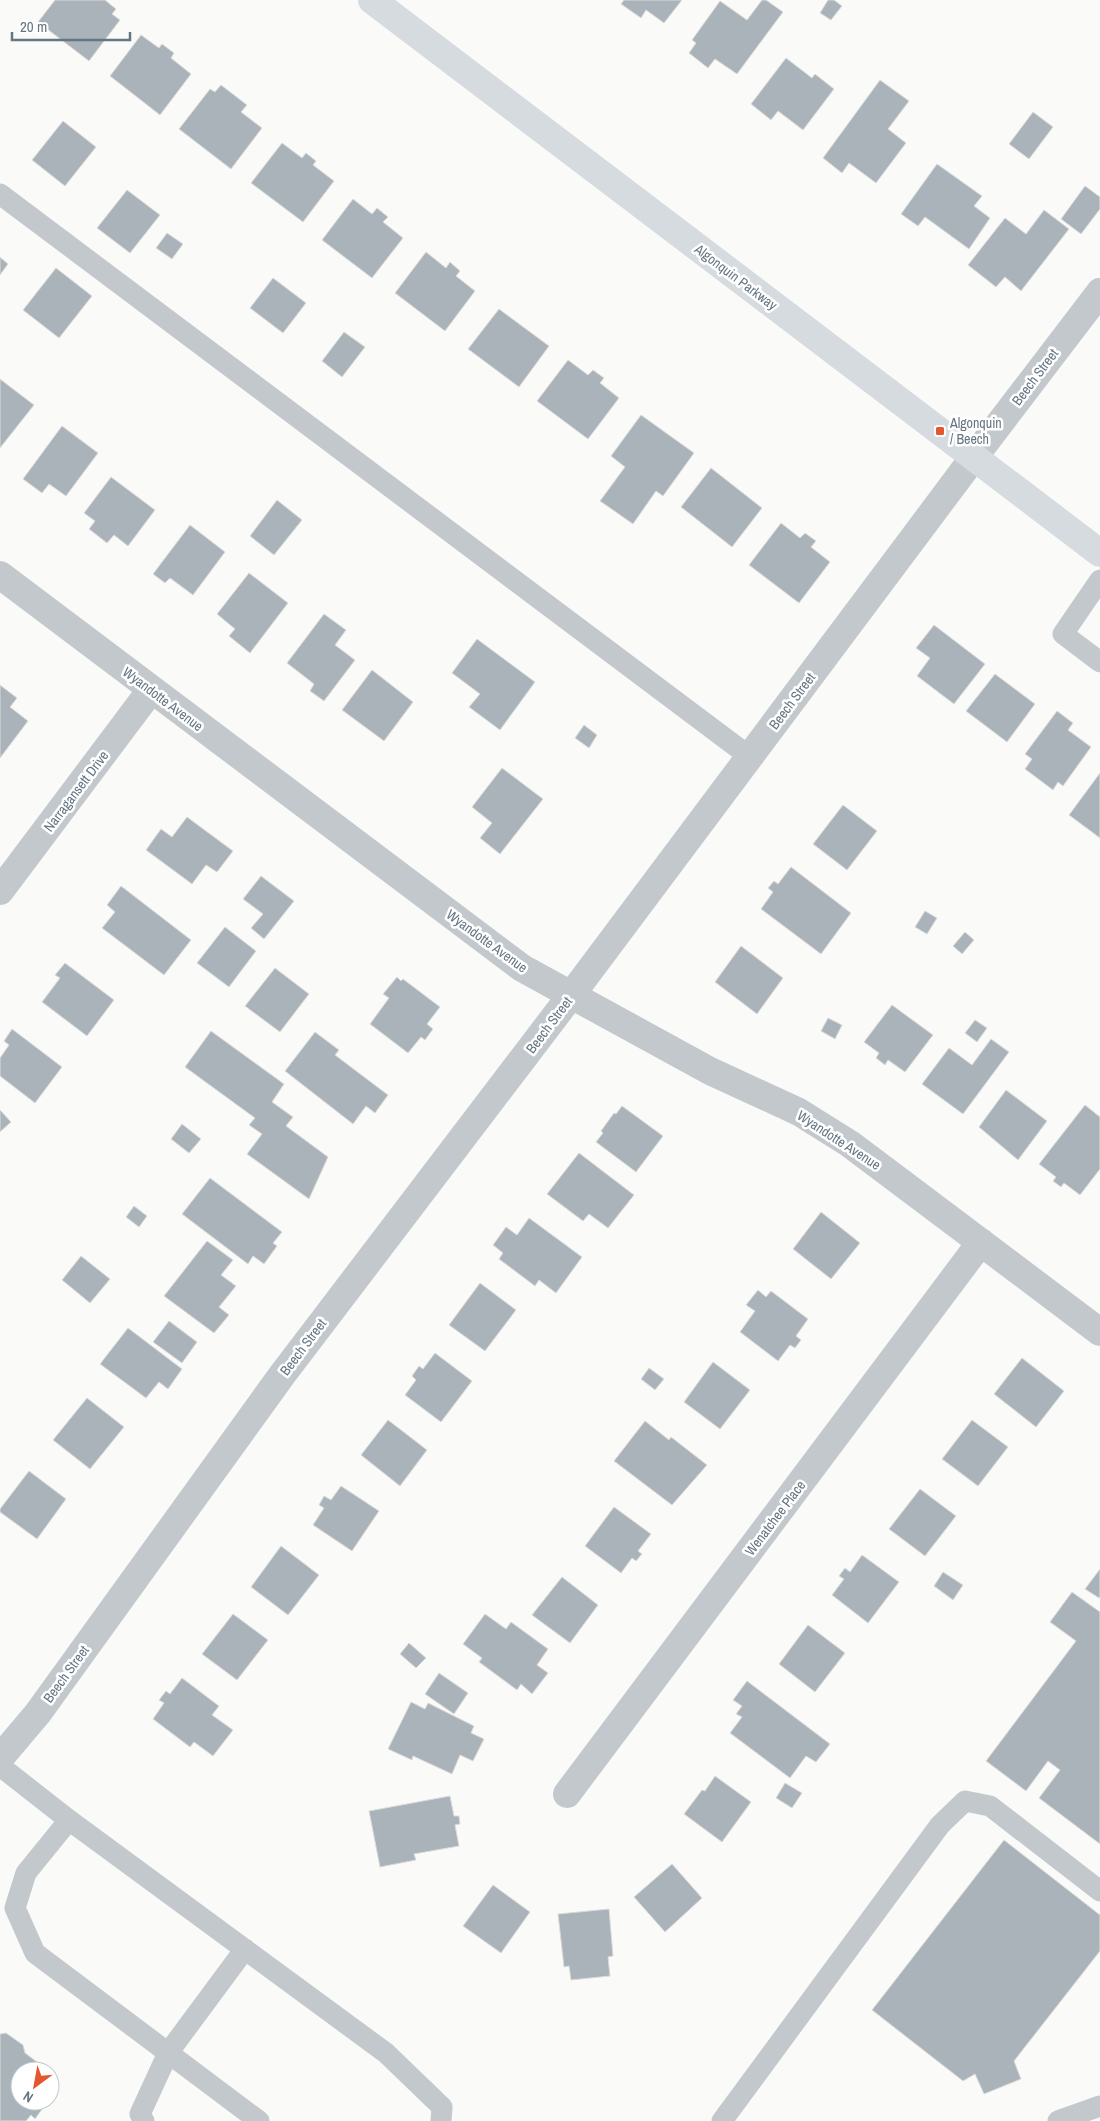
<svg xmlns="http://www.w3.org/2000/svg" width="1100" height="2121" viewBox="0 0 1100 2121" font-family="'Archivo Narrow',sans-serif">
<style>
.building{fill:#aab3b9;stroke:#dcdcda}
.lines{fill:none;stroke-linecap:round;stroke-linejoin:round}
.lane{stroke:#c3c8cc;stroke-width:21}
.street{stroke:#c3c8cc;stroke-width:28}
.secondary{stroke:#d6dbdf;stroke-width:28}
.poi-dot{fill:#e4572e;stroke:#fff;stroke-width:2}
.labels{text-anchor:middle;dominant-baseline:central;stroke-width:5;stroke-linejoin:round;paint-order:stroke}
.street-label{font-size:14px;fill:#657683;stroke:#fff}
.poi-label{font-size:14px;fill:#657683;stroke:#fff;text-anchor:start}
</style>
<rect width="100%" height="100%" fill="#fafaf8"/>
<path class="building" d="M 55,0 L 105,0 L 116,9 L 112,14 L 120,20 L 89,61 L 38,22 Z
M 624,0 L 682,0 L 664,23 L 646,10 L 641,18 L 621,4 Z
M 762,0 L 766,0 L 783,12 L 737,74 L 715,59 L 708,68 L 689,53 L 696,43 L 692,40 L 720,1 L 747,20 Z
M 828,0 L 834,0 L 842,6 L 831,20 L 820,13 Z
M 141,35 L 159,48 L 162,44 L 174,53 L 171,58 L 191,74 L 160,115 L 110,76 Z
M 786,58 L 812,78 L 815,74 L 834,89 L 803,130 L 778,111 L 771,120 L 751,104 Z
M 880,80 L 909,101 L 888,129 L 906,143 L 876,183 L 849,163 L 842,173 L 823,158 Z
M 221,85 L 247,105 L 241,112 L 262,128 L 231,169 L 179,129 L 210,89 L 215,92 Z
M 1033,112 L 1053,127 L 1029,159 L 1009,144 Z
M 63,121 L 96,147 L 65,186 L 32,160 Z
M 282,143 L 302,158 L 306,153 L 316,161 L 313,165 L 334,181 L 303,222 L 251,183 Z
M 937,164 L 982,196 L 974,206 L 990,218 L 969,249 L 925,217 L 918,226 L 901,214 Z
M 1085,186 L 1100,197 L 1100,209 L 1081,234 L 1061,219 Z
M 127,190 L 160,215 L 130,253 L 97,228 Z
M 353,199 L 372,214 L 377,208 L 388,217 L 383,222 L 403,238 L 372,278 L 322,240 Z
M 1044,210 L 1069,229 L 1021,291 L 1005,277 L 996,287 L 968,265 L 1005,218 L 1026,234 Z
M 167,233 L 183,244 L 172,259 L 156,248 Z
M 426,252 L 446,268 L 450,262 L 460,271 L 456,276 L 475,291 L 445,331 L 395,293 Z
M 0,257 L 8,264 L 0,275 Z
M 56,268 L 92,296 L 59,338 L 23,310 Z
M 273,278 L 306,303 L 283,333 L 250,308 Z
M 499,309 L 549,346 L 519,387 L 468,349 Z
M 344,332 L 365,347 L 342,377 L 322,361 Z
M 568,360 L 588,375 L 593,370 L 604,378 L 600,383 L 619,398 L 588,439 L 537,401 Z
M 0,379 L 34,405 L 0,448 Z
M 641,415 L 694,453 L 663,496 L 656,491 L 633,524 L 600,501 L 625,467 L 611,456 Z
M 62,426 L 98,453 L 66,496 L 49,484 L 42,493 L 23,479 Z
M 711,468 L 762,508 L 732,547 L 681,507 Z
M 111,477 L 155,510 L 128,546 L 114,535 L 107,543 L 89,529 L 95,521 L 84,513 Z
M 277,500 L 302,520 L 274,555 L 250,536 Z
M 781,523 L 800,538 L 805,533 L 816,541 L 811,547 L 830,562 L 799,603 L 749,565 Z
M 190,525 L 225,552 L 193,595 L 170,578 L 165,583 L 153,574 Z
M 249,573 L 288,603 L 250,653 L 229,636 L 235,629 L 217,614 Z
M 324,614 L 346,630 L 335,645 L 355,660 L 324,701 L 310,691 L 314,684 L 287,663 Z
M 934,625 L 985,664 L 954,704 L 917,676 L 930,658 L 916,648 Z
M 477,639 L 535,682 L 500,730 L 469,707 L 480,694 L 452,673 Z
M 372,670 L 413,702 L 384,741 L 342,710 Z
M 995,674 L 1035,704 L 1007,742 L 966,711 Z
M 0,685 L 17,698 L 10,707 L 28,721 L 0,758 Z
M 1057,711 L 1073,723 L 1068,730 L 1091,747 L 1063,786 L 1058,782 L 1053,790 L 1025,769 L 1032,759 L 1025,754 Z
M 584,725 L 597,735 L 589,748 L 575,738 Z
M 502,768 L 543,799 L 500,854 L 480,838 L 492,823 L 472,807 Z
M 1100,773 L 1100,838 L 1069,815 Z
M 843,805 L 877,831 L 847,870 L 813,844 Z
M 187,817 L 233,851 L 217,872 L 206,865 L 192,884 L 146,850 L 161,829 L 172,837 Z
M 791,867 L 851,913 L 821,954 L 761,909 L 773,892 L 768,888 L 774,881 L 778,884 Z
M 261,876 L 294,901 L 264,939 L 251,928 L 263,914 L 243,899 Z
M 121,886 L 191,940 L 164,975 L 102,928 L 115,912 L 107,905 Z
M 925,911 L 937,918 L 927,934 L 915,927 Z
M 225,927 L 256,951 L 229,987 L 197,963 Z
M 965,932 L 974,940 L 962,954 L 953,946 Z
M 741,946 L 783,978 L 757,1014 L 715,982 Z
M 65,963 L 114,1000 L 87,1036 L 42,1002 L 60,978 L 55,975 Z
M 275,968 L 309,994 L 280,1032 L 245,1006 Z
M 397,977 L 401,981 L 403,979 L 440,1007 L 427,1024 L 433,1029 L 425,1040 L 421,1037 L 408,1053 L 370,1024 L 389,998 L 383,994 Z
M 892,1005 L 933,1035 L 905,1072 L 888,1060 L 885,1065 L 876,1058 L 879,1053 L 864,1042 Z
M 828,1018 L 842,1025 L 835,1039 L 821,1031 Z
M 975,1020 L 987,1028 L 977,1042 L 965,1033 Z
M 12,1029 L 62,1067 L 35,1103 L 0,1076 L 0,1058 L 9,1045 L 4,1041 Z
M 211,1031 L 284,1084 L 272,1102 L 293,1117 L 286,1126 L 328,1157 L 309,1199 L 247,1154 L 262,1134 L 249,1125 L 255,1118 L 185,1067 Z
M 315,1032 L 339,1050 L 335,1055 L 388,1095 L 375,1113 L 366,1106 L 353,1124 L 285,1071 Z
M 991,1039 L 1009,1052 L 963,1114 L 922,1084 L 949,1048 L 972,1065 Z
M 1006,1090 L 1047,1121 L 1018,1160 L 979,1127 Z
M 1085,1105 L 1100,1117 L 1100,1169 L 1080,1195 L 1064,1183 L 1061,1187 L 1053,1181 L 1056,1177 L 1039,1164 Z
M 622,1106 L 663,1136 L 636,1172 L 596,1142 L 603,1133 L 601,1131 L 614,1113 L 616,1114 Z
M 0,1110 L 11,1122 L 0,1132 Z
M 182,1124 L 201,1139 L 189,1153 L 171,1139 Z
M 579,1153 L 634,1195 L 608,1228 L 589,1214 L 583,1221 L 547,1194 Z
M 210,1178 L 282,1232 L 273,1243 L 277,1246 L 264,1264 L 253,1256 L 248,1264 L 182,1214 Z
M 134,1206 L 147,1216 L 139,1227 L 126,1217 Z
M 821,1212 L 860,1243 L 831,1279 L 793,1249 Z
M 529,1218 L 582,1257 L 556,1293 L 539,1280 L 535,1286 L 499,1259 L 503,1253 L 493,1245 L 506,1227 L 517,1235 Z
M 207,1241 L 233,1260 L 221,1275 L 236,1286 L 219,1307 L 229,1315 L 214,1333 L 164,1296 Z
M 81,1256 L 110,1279 L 90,1303 L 62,1280 Z
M 480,1283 L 516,1310 L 485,1351 L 449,1325 Z
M 758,1290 L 766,1297 L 771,1291 L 808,1319 L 796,1336 L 801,1340 L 795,1348 L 790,1345 L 778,1361 L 740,1332 L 755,1311 L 746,1305 Z
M 169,1321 L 197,1342 L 182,1363 L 153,1342 Z
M 128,1328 L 182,1369 L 168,1389 L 159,1382 L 146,1398 L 100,1364 Z
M 435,1353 L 472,1381 L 441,1422 L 405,1395 L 416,1380 L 412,1376 L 419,1366 L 423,1369 Z
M 1022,1358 L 1064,1391 L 1036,1427 L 994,1394 Z
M 713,1362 L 750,1390 L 720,1429 L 684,1402 Z
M 649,1368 L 664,1379 L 655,1390 L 641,1379 Z
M 87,1398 L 124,1427 L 90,1469 L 53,1440 Z
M 388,1420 L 427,1450 L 400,1486 L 361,1455 Z
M 972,1420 L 1008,1447 L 978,1486 L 942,1459 Z
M 645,1421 L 669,1440 L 671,1437 L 707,1465 L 672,1505 L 614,1461 Z
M 29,1471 L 66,1499 L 37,1539 L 0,1512 L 0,1509 Z
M 341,1486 L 379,1511 L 352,1551 L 313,1525 L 324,1508 L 319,1505 L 324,1496 L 331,1500 Z
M 920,1489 L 956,1516 L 925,1556 L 889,1529 Z
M 614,1507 L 651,1534 L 638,1551 L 642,1554 L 636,1561 L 632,1558 L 621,1573 L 585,1546 Z
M 281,1546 L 319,1575 L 288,1615 L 251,1587 Z
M 862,1555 L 899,1582 L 868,1623 L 832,1595 L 844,1579 L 839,1576 L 845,1568 L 850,1572 Z
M 1100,1569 L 1100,1597 L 1099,1598 L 1085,1589 Z
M 943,1572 L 963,1585 L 953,1600 L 934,1586 Z
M 562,1577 L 598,1605 L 570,1643 L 532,1615 Z
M 1072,1592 L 1100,1612 L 1100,1844 L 1039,1798 L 1060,1770 L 1048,1761 L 1026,1791 L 986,1761 L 1076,1641 L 1050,1622 Z
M 233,1614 L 268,1640 L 237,1680 L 202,1654 Z
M 485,1614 L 506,1629 L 511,1622 L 548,1649 L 537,1665 L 548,1673 L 532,1694 L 521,1684 L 517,1690 L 479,1662 L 482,1658 L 463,1644 Z
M 808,1625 L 845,1653 L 815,1692 L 779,1664 Z
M 409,1643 L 426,1658 L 416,1668 L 400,1654 Z
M 439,1673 L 468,1693 L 454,1714 L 425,1694 Z
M 182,1678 L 219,1706 L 212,1715 L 233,1730 L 213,1756 L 194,1742 L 190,1747 L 153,1719 L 164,1703 L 159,1700 L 166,1691 L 170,1694 Z
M 747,1681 L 830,1744 L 816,1762 L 806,1756 L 790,1778 L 730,1733 L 742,1717 L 736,1714 L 742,1706 L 733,1700 Z
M 411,1702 L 425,1709 L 428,1703 L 474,1726 L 471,1733 L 484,1739 L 473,1761 L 460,1755 L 452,1774 L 413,1756 L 412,1760 L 388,1749 Z
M 715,1776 L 751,1802 L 722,1842 L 684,1814 L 702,1790 L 705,1791 Z
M 785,1783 L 802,1793 L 792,1808 L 776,1798 Z
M 450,1796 L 454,1816 L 459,1816 L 460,1824 L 455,1825 L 459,1846 L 414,1854 L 416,1860 L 380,1867 L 369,1811 Z
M 1004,1840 L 1100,1915 L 1100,1951 L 1014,2061 L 1021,2079 L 984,2094 L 975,2074 L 963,2081 L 872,2010 Z
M 672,1864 L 702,1898 L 665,1932 L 634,1897 Z
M 493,1885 L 530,1912 L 501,1953 L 463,1926 Z
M 609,1909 L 613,1956 L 608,1957 L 610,1976 L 571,1980 L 569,1966 L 564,1967 L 558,1914 Z
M 6,2033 L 23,2045 L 25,2053 L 49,2071 L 20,2071 L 20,2101 L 48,2101 L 35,2119 L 31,2115 L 26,2121 L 0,2121 L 0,2034 Z"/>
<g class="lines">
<path class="lane" d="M 0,194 L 750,757
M 1100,580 L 1063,634 L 1100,662
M 0,1766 L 69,1820 L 386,2053 L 442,2107 L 441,2121
M 69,1820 L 26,1873 L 15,1908 L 35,1953 L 259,2121
M 144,2121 L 140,2114 L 168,2053 L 245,1949
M 722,2121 L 940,1825 L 965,1801 L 990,1806 L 1100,1891
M 1058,2121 L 1100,2106"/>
<path class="street" d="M 0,575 L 522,968 L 710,1071 L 799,1112 L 850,1144 L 1100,1332
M 0,891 L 151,690
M 0,1758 L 38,1713 L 282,1375 L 572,994 L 974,457 L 1100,292
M 567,1794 L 981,1242"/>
<path class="secondary" d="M 372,0 L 1100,553"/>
</g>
<rect class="poi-dot" x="935" y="426" width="10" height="10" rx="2.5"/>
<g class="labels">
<g class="street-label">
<text transform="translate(736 277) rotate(37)">Algonquin Parkway</text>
<text transform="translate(1035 377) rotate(-53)">Beech Street</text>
<text transform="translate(163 699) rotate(37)">Wyandotte Avenue</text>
<text transform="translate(792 701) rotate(-53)">Beech Street</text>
<text transform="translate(76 791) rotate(-53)">Narragansett Drive</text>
<text transform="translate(487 941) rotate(36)">Wyandotte Avenue</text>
<text transform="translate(549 1025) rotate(-53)">Beech Street</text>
<text transform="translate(839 1140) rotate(33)">Wyandotte Avenue</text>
<text transform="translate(303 1347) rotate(-53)">Beech Street</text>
<text transform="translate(775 1518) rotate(-53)">Wenatchee Place</text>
<text transform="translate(66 1674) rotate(-54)">Beech Street</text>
</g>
<g class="poi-label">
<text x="950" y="423">Algonquin<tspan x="950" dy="16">/ Beech</tspan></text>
</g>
</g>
<g transform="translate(35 2086) rotate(212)"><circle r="24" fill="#ffffff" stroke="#c1c8cd"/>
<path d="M0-4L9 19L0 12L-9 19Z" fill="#e4572e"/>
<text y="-8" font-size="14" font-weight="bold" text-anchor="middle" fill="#657683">N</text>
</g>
<path d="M12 32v8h118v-8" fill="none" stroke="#657683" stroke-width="2.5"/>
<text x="20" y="32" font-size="15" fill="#657683" stroke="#ffffff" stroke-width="4" paint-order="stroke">20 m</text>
</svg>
